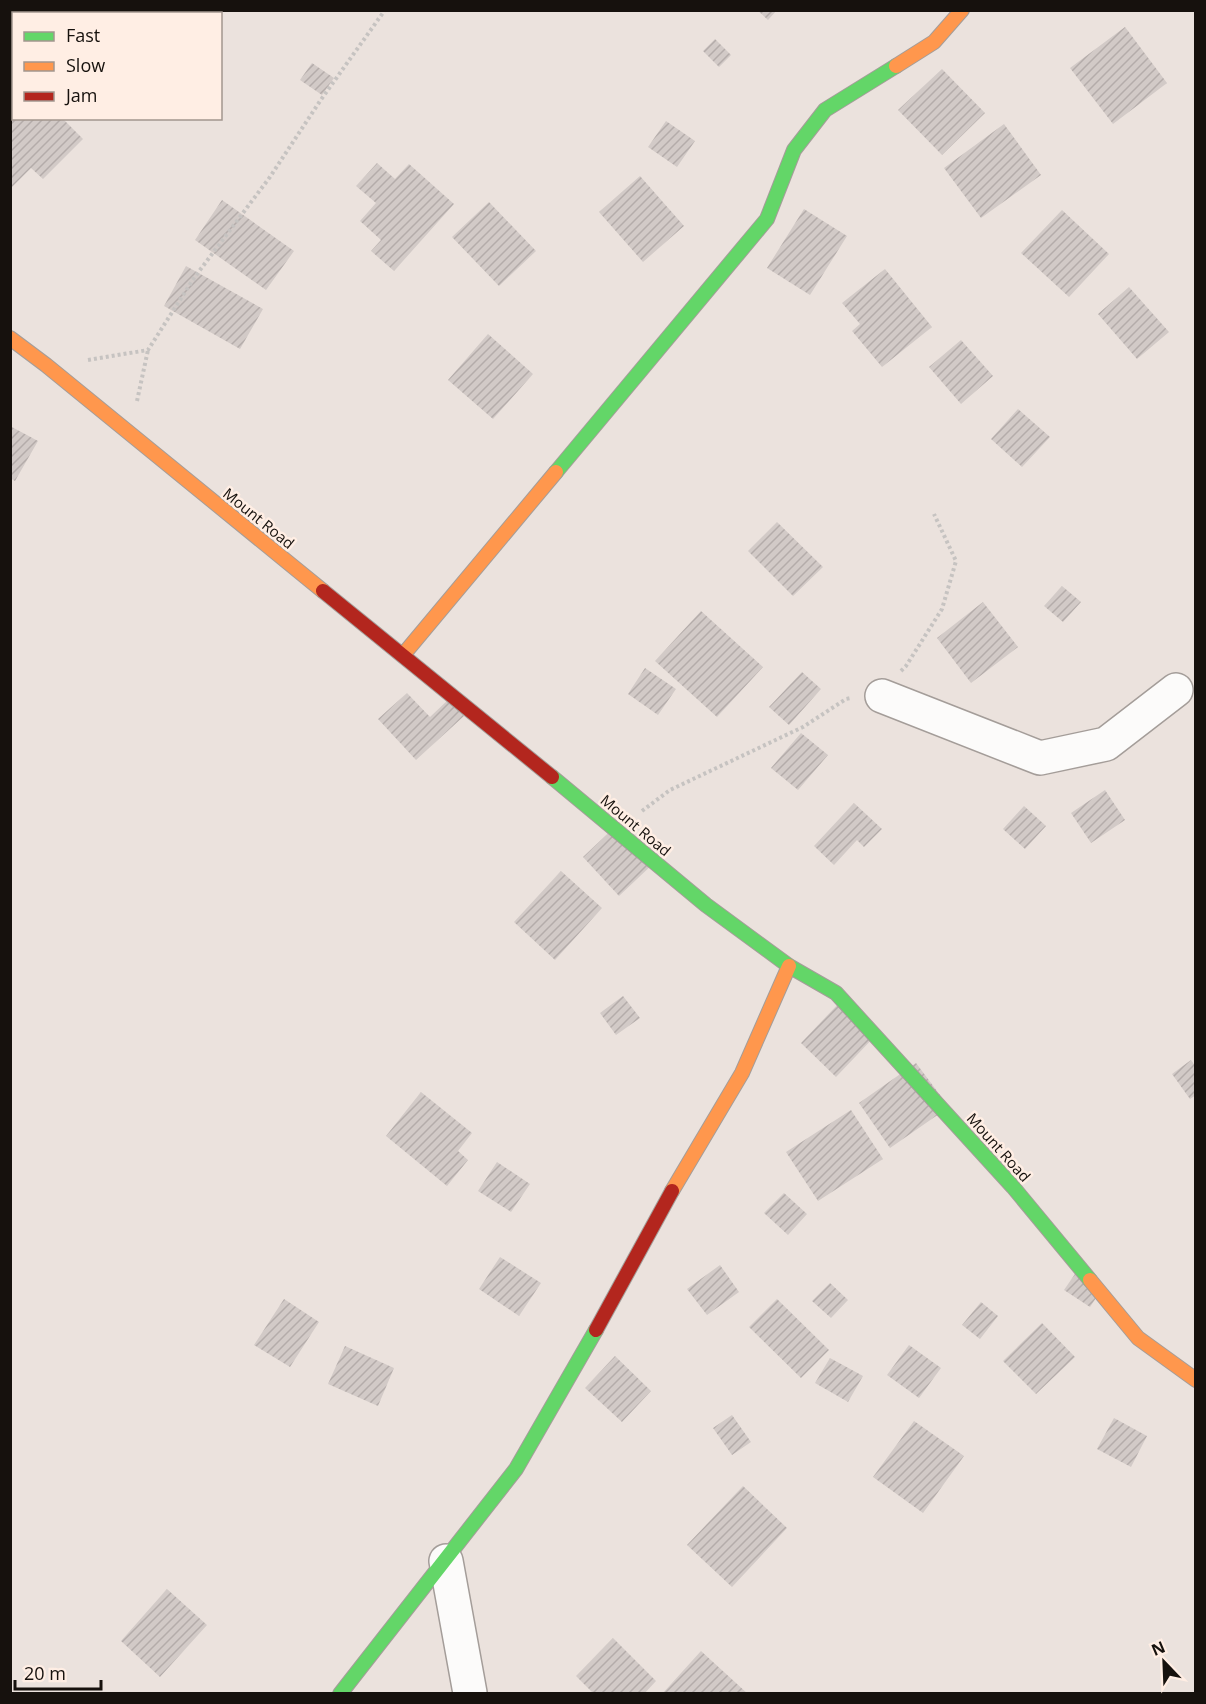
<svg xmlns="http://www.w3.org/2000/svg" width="1206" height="1704" viewBox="0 0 1206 1704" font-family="'Open Sans',sans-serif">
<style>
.building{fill:url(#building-hatch)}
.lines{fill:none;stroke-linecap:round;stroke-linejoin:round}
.street-casing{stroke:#a49d99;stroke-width:36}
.fast-casing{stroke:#a49d99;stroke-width:16}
.slow-casing{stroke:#a49d99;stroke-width:16}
.jam-casing{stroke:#a49d99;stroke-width:16}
.path{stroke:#c6c3c1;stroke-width:4;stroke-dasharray:3 3;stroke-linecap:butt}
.street{stroke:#fcfbfa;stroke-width:33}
.fast{stroke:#63d668;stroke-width:14}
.slow{stroke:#ff974d;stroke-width:14}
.jam{stroke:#b3261e;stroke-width:14}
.labels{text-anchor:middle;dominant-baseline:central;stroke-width:5;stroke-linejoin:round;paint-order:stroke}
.street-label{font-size:15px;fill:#16110d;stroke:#ffeee4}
</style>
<defs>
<pattern id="building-hatch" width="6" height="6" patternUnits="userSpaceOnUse" patternTransform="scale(1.5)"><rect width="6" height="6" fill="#d2cac7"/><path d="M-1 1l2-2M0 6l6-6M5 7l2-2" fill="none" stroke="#b4acaa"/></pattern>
</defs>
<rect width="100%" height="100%" fill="#ebe2dd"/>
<path class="building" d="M 757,10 L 777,10 L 768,20 Z
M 1125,27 L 1167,83 L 1113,124 L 1070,68 Z
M 715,39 L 731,55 L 719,67 L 703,51 Z
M 312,63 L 334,78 L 322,95 L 300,80 Z
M 942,69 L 985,113 L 942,155 L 898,110 Z
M 14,110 L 14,118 L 62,118 L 83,139 L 43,179 L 31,168 L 10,189 L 10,113 Z
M 666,121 L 695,141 L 677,167 L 648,147 Z
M 1004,124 L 1041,175 L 981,218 L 944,168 Z
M 377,163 L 395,179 L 409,164 L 454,204 L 394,271 L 371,251 L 381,240 L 360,221 L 376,203 L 356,186 Z
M 640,176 L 684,226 L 643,262 L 599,212 Z
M 222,200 L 294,251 L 266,290 L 195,240 Z
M 489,202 L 536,251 L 499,286 L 452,237 Z
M 804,209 L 847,236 L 810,295 L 767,268 Z
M 1062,210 L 1109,254 L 1069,297 L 1021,253 Z
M 186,266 L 263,309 L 240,349 L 164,306 Z
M 885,269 L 932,327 L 882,367 L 852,331 L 860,324 L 842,303 Z
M 1129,287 L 1169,332 L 1137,359 L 1098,314 Z
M 488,334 L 533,374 L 493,419 L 448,380 Z
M 961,340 L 993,376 L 961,404 L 929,367 Z
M 1018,409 L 1050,437 L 1022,467 L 991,439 Z
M 10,426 L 38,441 L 15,481 L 10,478 Z
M 777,522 L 823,567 L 793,596 L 748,551 Z
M 1062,586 L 1081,602 L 1063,622 L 1044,606 Z
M 983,602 L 1018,647 L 971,683 L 937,638 Z
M 701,611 L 763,667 L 717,717 L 655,661 Z
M 645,668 L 676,689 L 658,715 L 628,694 Z
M 802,672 L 821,689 L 789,725 L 769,707 Z
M 407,693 L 430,717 L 449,699 L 464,716 L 416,760 L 378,719 Z
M 801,733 L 828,755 L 798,790 L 771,768 Z
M 1105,790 L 1125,820 L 1091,843 L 1071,813 Z
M 854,803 L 882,829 L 864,847 L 857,840 L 834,865 L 814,846 Z
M 1024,806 L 1046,826 L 1025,849 L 1003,829 Z
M 619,823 L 655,862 L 619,896 L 583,857 Z
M 561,871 L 602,908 L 555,960 L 514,922 Z
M 623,996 L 640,1018 L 616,1035 L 600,1013 Z
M 841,1001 L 876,1035 L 836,1077 L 801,1043 Z
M 1191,1060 L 1196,1067 L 1196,1095 L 1190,1099 L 1172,1074 Z
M 916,1063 L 949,1107 L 890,1148 L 859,1103 Z
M 421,1092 L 472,1133 L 458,1151 L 468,1160 L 447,1186 L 386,1136 Z
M 851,1110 L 883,1159 L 818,1201 L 786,1152 Z
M 497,1162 L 530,1184 L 511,1212 L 478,1191 Z
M 784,1193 L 807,1214 L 788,1235 L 764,1213 Z
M 500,1257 L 541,1283 L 519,1316 L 479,1289 Z
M 720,1265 L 739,1292 L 707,1315 L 687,1289 Z
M 1077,1271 L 1102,1289 L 1090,1307 L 1064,1290 Z
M 830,1283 L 848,1300 L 831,1318 L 812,1301 Z
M 284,1299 L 319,1322 L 290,1367 L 254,1345 Z
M 777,1299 L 829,1350 L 801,1378 L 749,1327 Z
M 981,1302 L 998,1316 L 980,1339 L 962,1325 Z
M 1042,1323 L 1075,1357 L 1036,1394 L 1003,1361 Z
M 909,1345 L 941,1368 L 919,1398 L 887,1375 Z
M 345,1346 L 394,1368 L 378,1406 L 328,1384 Z
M 615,1356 L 651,1391 L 622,1422 L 585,1388 Z
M 830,1358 L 863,1376 L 848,1402 L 815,1383 Z
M 732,1415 L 751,1442 L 732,1455 L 713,1428 Z
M 1114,1418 L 1147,1436 L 1131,1467 L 1097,1449 Z
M 914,1421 L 964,1456 L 923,1513 L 873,1477 Z
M 743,1486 L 787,1528 L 732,1587 L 687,1545 Z
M 167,1589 L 207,1625 L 160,1677 L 121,1641 Z
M 613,1638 L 656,1681 L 644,1694 L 594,1694 L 576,1676 Z
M 701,1651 L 748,1694 L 662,1694 Z"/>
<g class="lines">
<defs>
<path id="street" d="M 882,696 L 1040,758 L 1106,744 L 1176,690
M 446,1561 L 470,1693"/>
<path id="fast" d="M 556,472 L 767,219 L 794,150 L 825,110 L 896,66
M 552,777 L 706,905 L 789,966 L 836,993 L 1013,1187 L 1090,1280
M 340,1694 L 516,1469 L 596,1330"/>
<path id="slow" d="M 896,66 L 934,42 L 962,10
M 10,338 L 46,365 L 323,591
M 403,655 L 556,472
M 672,1191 L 742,1073 L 789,966
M 1090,1280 L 1138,1338 L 1196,1380"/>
<path id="jam" d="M 323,591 L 552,777
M 596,1330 L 672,1191"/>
</defs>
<use href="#street" class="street-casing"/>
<use href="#fast" class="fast-casing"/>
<use href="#slow" class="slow-casing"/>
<use href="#jam" class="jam-casing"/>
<path class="path" d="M 88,360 L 148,350 L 194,278 L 270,177 L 320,101 L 385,10
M 137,401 L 148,350
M 901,671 L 906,666 L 942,609 L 956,561 L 934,514
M 642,811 L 670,790 L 803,727 L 846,699 L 851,698"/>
<use href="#street" class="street"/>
<use href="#fast" class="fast"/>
<use href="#slow" class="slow"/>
<use href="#jam" class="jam"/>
</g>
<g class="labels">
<g class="street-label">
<text transform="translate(259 518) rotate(39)">Mount Road</text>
<text transform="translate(636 825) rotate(40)">Mount Road</text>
<text transform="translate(999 1147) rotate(48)">Mount Road</text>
</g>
</g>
<rect width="1206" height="1704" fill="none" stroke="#16110d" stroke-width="24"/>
<rect x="12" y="12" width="210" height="108" fill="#ffeee4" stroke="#a2968e" stroke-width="1.5"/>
<rect x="24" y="32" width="30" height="9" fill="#63d668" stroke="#a2968e" stroke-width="1.5"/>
<text x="66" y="42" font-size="18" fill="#16110d">Fast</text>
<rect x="24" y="62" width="30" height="9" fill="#ff974d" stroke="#a2968e" stroke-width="1.5"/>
<text x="66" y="72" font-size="18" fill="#16110d">Slow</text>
<rect x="24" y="92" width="30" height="9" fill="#b3261e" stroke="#a2968e" stroke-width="1.5"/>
<text x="66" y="102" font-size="18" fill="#16110d">Jam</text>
<g transform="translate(1164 1662) rotate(337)" stroke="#ffeee4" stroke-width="4.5" paint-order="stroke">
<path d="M0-4.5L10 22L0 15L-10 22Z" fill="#16110d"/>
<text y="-9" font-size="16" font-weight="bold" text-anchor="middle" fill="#16110d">N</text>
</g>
<path d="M15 1680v9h86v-9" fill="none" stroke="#16110d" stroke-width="3"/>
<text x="24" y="1680" font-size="18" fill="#16110d" stroke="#ffeee4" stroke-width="4.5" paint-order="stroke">20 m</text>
</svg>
